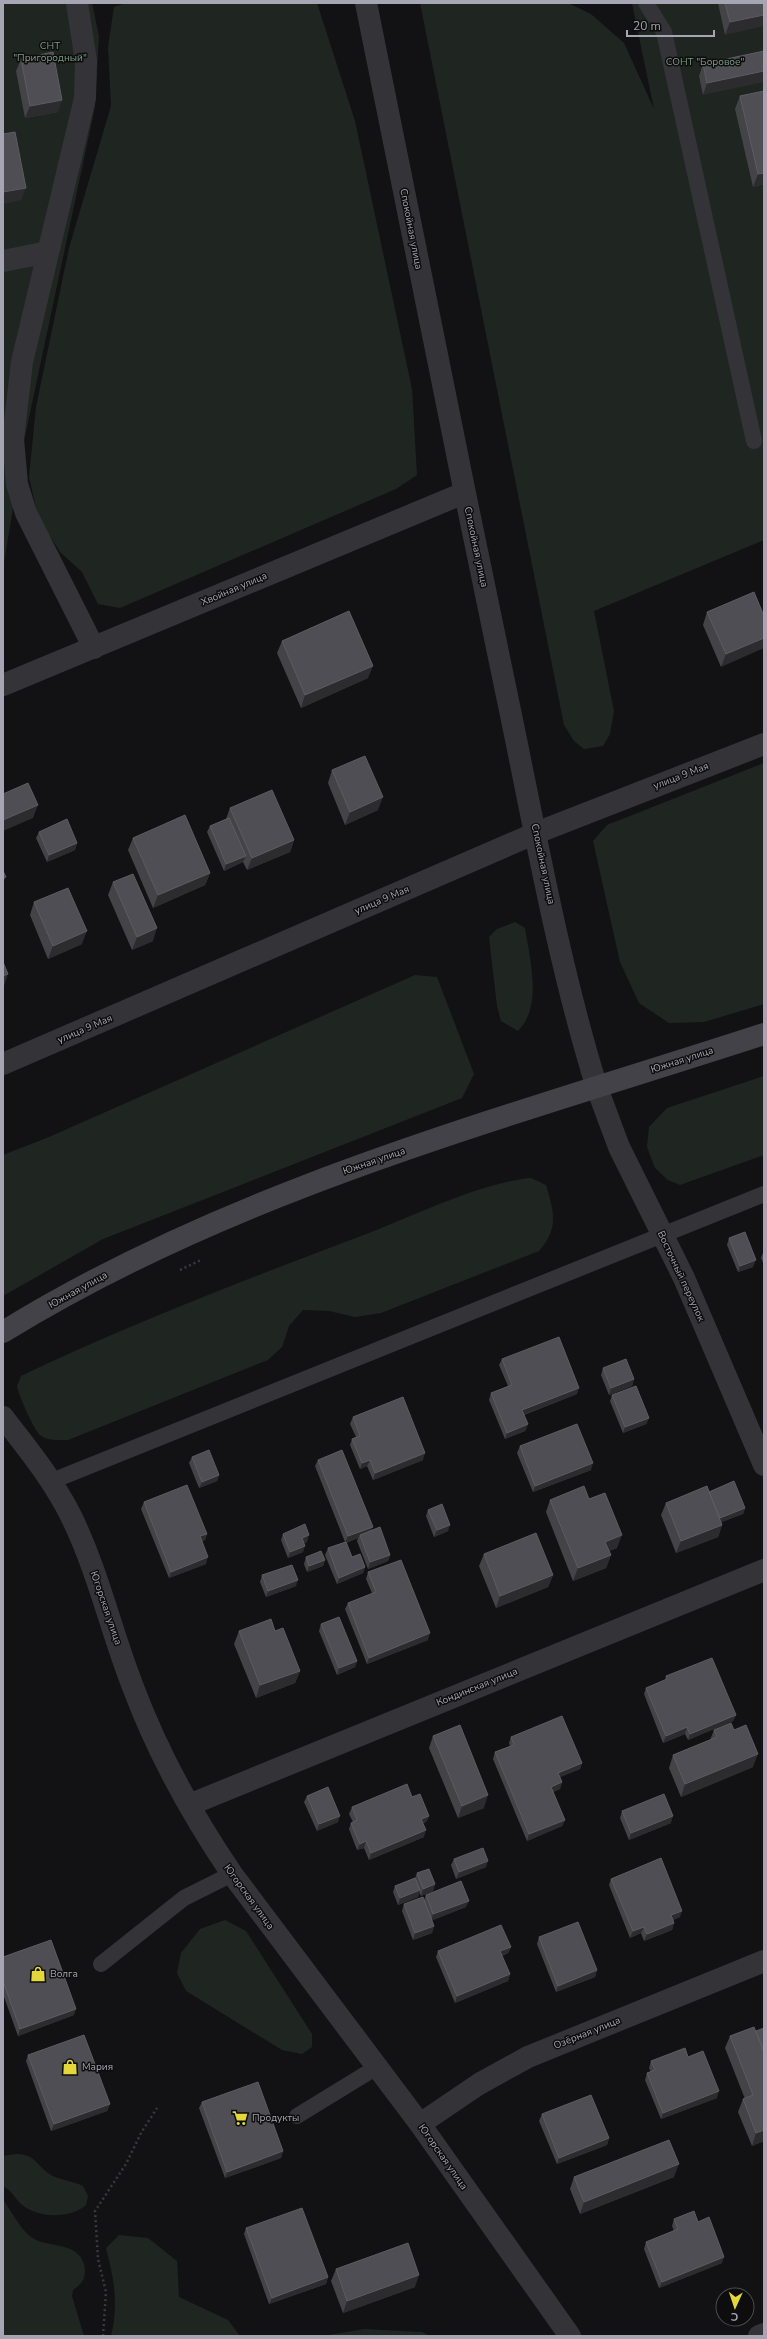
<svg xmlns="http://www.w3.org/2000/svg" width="767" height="2339" viewBox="0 0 767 2339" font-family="'Nunito Sans',sans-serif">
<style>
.green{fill:#1f2621}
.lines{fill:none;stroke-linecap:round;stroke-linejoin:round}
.path{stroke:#393a3f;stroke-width:2.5;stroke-dasharray:2 3;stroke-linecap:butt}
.service{stroke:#343338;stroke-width:16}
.minor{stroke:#343338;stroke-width:22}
.tertiary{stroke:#343338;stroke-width:22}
.secondary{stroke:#424248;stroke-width:22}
.wall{fill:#444348}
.shaded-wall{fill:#2c2b2e}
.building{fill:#4f4e54;stroke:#5c5c62}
.labels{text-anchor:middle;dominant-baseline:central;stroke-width:3;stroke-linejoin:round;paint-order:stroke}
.park-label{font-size:10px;fill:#7d9d87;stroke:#0e0d0e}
.street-label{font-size:10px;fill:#a5a5b3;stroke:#0e0d0e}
.poi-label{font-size:10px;fill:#a5a5b3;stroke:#0e0d0e;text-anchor:start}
</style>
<rect width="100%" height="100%" fill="#121214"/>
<path class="green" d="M 3,3 L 92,3 L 99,36 L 95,107 L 24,441 L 3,569 Z
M 126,3 L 317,3 L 355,121 L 412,389 L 417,475 L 396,489 L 120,608 L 98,604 L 82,572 L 60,552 L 38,517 L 29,477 L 36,407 L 69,248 L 111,106 L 108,47 L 114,7 Z
M 420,3 L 568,3 L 591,14 L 624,43 L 654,109 L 632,3 L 764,3 L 764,540 L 594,611 L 614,711 L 610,734 L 603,746 L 584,749 L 574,741 L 564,725 Z
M 764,763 L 764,1004 L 704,1022 L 669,1023 L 639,1003 L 620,962 L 593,841 L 607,825 Z
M 515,922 L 525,928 C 529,953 539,994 527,1018 C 525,1023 521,1027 518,1031 L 501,1021 L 497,1006 L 489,937 L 497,929 Z
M 415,975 L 437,977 L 474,1074 L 462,1098 L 103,1239 L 3,1296 L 3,1155 L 49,1137 Z
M 764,1076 L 764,1155 L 680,1185 L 668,1180 L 655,1168 L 647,1147 L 649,1127 L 667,1108 Z
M 531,1178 L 546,1185 C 554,1212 559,1228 539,1251 L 381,1313 L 355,1317 L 329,1311 L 303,1310 L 289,1326 L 282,1347 L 268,1360 L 68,1440 C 59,1440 47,1441 40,1435 C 33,1428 19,1396 17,1386 L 21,1376 C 137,1321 255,1276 374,1231 C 419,1213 484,1182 531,1178 Z
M 225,1920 L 246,1931 L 312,2034 L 312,2047 L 302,2054 L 282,2050 L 186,1991 L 177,1973 L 181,1953 L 200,1929 Z
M 17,2154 C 37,2155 36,2166 51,2175 C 60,2180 73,2181 83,2186 L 88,2196 L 86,2205 C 70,2219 37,2219 20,2203 C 14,2197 11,2190 3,2186 L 3,2156 Z
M 3,2200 C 12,2211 19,2228 31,2237 C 47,2249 83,2240 85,2270 C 85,2281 81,2284 73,2290 L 72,2296 L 84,2336 L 3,2336 Z
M 119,2235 L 148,2238 L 177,2261 L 179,2297 L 228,2320 L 240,2336 L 111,2336 C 119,2304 114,2279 106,2248 Z
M 364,2329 L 422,2332 L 430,2336 L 323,2336 Z"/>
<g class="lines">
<path class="path" d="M 180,1270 L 201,1260
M 103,2336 L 106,2292 L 98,2259 L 95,2211 L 126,2164 L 141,2133 L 157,2108"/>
<path class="service" d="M 646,3 L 664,32 L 754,441
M 52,1481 L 764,1194
M 101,1964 L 184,1898 L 232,1874
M 297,2116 L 377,2067"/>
<path class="minor" d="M 77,3 L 86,61 L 85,98 L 22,362 L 13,439 L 17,484 L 26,513 L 94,648
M 3,261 L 48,252
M 3,685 L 464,493
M 3,1064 L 536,833 L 764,744
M 597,1088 L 619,1147 L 684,1278 L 764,1465
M 3,1417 C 28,1449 53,1480 71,1516 C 98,1571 111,1631 133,1687 C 157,1751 194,1818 232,1874 L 420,2124 L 570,2336
M 189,1805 L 764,1570
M 420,2124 L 479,2084 L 528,2057 L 764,1961
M 759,2336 L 764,2334"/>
<path class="tertiary" d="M 366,3 C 412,233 458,462 506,691 C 534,824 557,959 597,1088"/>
<path class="secondary" d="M 3,1332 C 236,1188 506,1118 764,1034"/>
</g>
<path class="wall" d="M 718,3 L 764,3 L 725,35 Z
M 764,51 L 703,95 L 699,76 L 703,64 Z
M 21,59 L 58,112 L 25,118 L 16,71 Z
M 764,91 L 764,184 L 753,187 L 735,109 L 740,96 Z
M 707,612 L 764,616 L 721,667 L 703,625 Z
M 282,641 L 368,678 L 301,708 L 277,653 Z
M 332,770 L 378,810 L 345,825 L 328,783 Z
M 230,808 L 294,840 L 290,852 L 247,870 L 243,862 L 224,871 L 207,832 L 210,826 L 226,819 Z
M 39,832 L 77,843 L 75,850 L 47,862 L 36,838 Z
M 133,838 L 210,873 L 205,885 L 153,908 L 128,850 Z
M 113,882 L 153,941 L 132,950 L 108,895 Z
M 34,902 L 82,944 L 48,959 L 30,915 Z
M 729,1238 L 753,1267 L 738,1272 L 727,1245 Z
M 764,1250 L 764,1265 L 761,1258 Z
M 764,1281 L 764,1288 L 763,1284 Z
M 502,1359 L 577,1394 L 524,1415 L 528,1424 L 525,1431 L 505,1439 L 489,1400 L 491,1393 L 508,1386 L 499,1365 Z
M 603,1368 L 634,1379 L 632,1386 L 609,1395 L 601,1375 Z
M 612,1395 L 649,1418 L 646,1424 L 623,1433 L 610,1401 Z
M 353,1417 L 423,1460 L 373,1480 L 367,1466 L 360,1469 L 350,1445 L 352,1439 L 356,1437 L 350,1424 Z
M 520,1446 L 591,1470 L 533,1492 L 517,1453 Z
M 192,1457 L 219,1475 L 217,1481 L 199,1488 L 189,1463 Z
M 318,1460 L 390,1555 L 388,1561 L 368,1569 L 357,1541 L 358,1538 L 346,1543 L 352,1557 L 365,1567 L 363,1573 L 337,1584 L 325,1555 L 328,1548 L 345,1542 L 315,1466 Z
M 709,1492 L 745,1508 L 743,1514 L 721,1522 L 722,1525 L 718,1537 L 676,1553 L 661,1515 L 666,1503 Z
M 589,1499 L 617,1548 L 609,1551 L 611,1555 L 606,1568 L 573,1581 L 546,1512 L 550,1500 Z
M 144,1502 L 207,1534 L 205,1540 L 202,1541 L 206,1564 L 169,1578 L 141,1509 Z
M 428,1510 L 448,1531 L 434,1537 L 426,1516 Z
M 283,1534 L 307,1542 L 304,1543 L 303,1552 L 288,1558 L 281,1540 Z
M 484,1554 L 553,1575 L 548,1587 L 496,1608 L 479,1566 Z
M 306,1557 L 325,1560 L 323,1566 L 307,1572 L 304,1564 Z
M 368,1572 L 428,1640 L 367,1664 L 345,1609 L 348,1603 L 372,1593 L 366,1579 Z
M 262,1575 L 296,1586 L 266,1597 L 260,1582 Z
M 321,1624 L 357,1661 L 355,1667 L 337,1675 L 319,1631 Z
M 239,1631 L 275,1631 L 300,1671 L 295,1683 L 256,1698 L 234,1644 Z
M 666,1676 L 736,1715 L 733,1721 L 688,1740 L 685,1734 L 663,1743 L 644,1694 L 646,1688 L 665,1680 Z
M 714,1730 L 753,1767 L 681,1797 L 669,1768 L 673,1755 L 710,1740 Z
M 433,1736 L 484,1808 L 458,1818 L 429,1748 Z
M 511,1737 L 582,1763 L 580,1769 L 560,1777 L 562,1782 L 560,1789 L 553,1792 L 565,1820 L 562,1826 L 527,1841 L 493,1759 L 495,1752 L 510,1746 L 509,1743 Z
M 307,1796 L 338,1822 L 317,1831 L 304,1802 Z
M 412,1797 L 429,1816 L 426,1822 L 423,1823 L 424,1837 L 369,1860 L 364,1848 L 357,1850 L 349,1829 L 351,1823 L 353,1822 L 349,1814 L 352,1807 Z
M 622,1811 L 671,1823 L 629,1840 L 620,1818 Z
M 454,1859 L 486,1867 L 456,1879 L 451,1865 Z
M 417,1873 L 435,1884 L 433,1891 L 421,1896 L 419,1892 L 418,1897 L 398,1905 L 393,1892 L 395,1886 L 415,1878 Z
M 611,1879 L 680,1917 L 673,1920 L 674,1923 L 672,1930 L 644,1941 L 641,1933 L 630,1938 L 609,1885 Z
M 426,1895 L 466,1907 L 432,1920 L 434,1926 L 432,1933 L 413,1940 L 402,1911 L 404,1904 L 424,1900 Z
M 539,1937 L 597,1970 L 595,1977 L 556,1992 L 537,1944 Z
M 511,1947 L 508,1953 L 502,1956 L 510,1974 L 508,1981 L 455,2003 L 436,1957 L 438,1951 Z
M 3,1957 L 74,2015 L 18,2036 L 3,1994 Z
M 754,2027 L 764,2141 L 752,2146 L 738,2112 L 743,2099 L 745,2099 L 725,2048 L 730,2036 Z
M 28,2055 L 110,2104 L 107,2111 L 51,2131 L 26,2061 Z
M 688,2057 L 717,2098 L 661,2119 L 645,2080 L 647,2073 L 651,2072 L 649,2068 L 651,2061 Z
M 202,2102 L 283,2151 L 281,2158 L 225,2178 L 199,2108 Z
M 542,2114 L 609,2138 L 607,2145 L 557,2164 L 539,2121 Z
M 574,2177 L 674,2177 L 580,2214 L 570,2189 Z
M 674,2219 L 698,2222 L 722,2263 L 659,2288 L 644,2249 L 646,2242 L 674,2231 L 672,2226 Z
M 246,2228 L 328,2277 L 326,2284 L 269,2304 L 244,2234 Z
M 336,2269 L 415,2287 L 343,2313 L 331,2281 Z"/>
<path class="shaded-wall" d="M 764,15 L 764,26 L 725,35 L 730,22 Z
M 764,71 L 764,82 L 703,95 L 707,83 Z
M 62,100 L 58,112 L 25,118 L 30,106 Z
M 764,173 L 764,184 L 753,187 L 758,174 Z
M 26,188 L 21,200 L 3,204 L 3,192 Z
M 764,638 L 764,648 L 721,667 L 726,654 Z
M 373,666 L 368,678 L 301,708 L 305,695 Z
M 383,797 L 378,810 L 345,825 L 350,812 Z
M 38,805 L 33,818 L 3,831 L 3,820 Z
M 294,840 L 290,852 L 247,870 L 252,858 Z
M 77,843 L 75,850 L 47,862 L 49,855 Z
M 246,856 L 243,862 L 224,871 L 226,864 Z
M 210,873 L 205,885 L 153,908 L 158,895 Z
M 6,877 L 3,883 L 3,884 L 3,878 Z
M 157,928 L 153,941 L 132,950 L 137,937 Z
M 87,931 L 82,944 L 48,959 L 53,946 Z
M 8,974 L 4,986 L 3,987 L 3,976 Z
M 756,1260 L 753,1267 L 738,1272 L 740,1266 Z
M 634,1379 L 632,1386 L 609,1395 L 611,1388 Z
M 579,1388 L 577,1394 L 520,1416 L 522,1410 Z
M 649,1418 L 646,1424 L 623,1433 L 625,1427 Z
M 528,1424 L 525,1431 L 505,1439 L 507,1433 Z
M 425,1453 L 423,1460 L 373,1480 L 375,1473 Z
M 370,1460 L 367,1466 L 360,1469 L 362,1463 Z
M 593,1463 L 591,1470 L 533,1492 L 535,1486 Z
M 219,1475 L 217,1481 L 199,1488 L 202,1482 Z
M 745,1508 L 743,1514 L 717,1524 L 720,1518 Z
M 450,1525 L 448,1531 L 434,1537 L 437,1530 Z
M 722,1525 L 718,1537 L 676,1553 L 681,1541 Z
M 373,1527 L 370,1533 L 360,1535 L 358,1538 L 345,1543 L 348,1536 Z
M 207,1534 L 205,1540 L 198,1543 L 200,1536 Z
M 309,1535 L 307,1542 L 300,1545 L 302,1538 Z
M 622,1535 L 617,1548 L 601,1554 L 605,1542 Z
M 305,1546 L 303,1552 L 288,1558 L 290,1552 Z
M 390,1555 L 388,1561 L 368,1569 L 370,1562 Z
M 611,1555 L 606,1568 L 573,1581 L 578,1568 Z
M 208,1557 L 206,1564 L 169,1578 L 171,1572 Z
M 325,1560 L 323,1566 L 307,1572 L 309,1566 Z
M 365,1567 L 363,1573 L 337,1584 L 339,1578 Z
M 553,1575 L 548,1587 L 496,1608 L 500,1596 Z
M 298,1580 L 296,1586 L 266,1597 L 268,1591 Z
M 430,1633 L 428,1640 L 367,1664 L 369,1658 Z
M 357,1661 L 355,1667 L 337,1675 L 339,1668 Z
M 300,1671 L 295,1683 L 256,1698 L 260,1685 Z
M 736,1715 L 733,1721 L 688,1740 L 690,1734 Z
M 687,1727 L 685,1734 L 663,1743 L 666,1736 Z
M 758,1754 L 753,1767 L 681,1797 L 685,1784 Z
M 582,1763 L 580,1769 L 556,1779 L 558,1773 Z
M 562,1782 L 560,1789 L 549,1793 L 551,1787 Z
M 488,1795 L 484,1808 L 458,1818 L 462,1806 Z
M 340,1816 L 338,1822 L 317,1831 L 319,1824 Z
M 429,1816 L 426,1822 L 419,1825 L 421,1819 Z
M 673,1816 L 671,1823 L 629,1840 L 631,1833 Z
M 565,1820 L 562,1826 L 527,1841 L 529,1834 Z
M 426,1830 L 424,1837 L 369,1860 L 371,1853 Z
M 366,1841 L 364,1848 L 357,1850 L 360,1844 Z
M 488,1861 L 486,1867 L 456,1879 L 459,1872 Z
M 435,1884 L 433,1891 L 421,1896 L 423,1889 Z
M 420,1890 L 418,1897 L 398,1905 L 400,1898 Z
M 469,1901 L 466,1907 L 431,1921 L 433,1914 Z
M 682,1911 L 680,1917 L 669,1922 L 671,1915 Z
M 674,1923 L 672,1930 L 644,1941 L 647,1934 Z
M 434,1926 L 432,1933 L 413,1940 L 415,1933 Z
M 644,1927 L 641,1933 L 630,1938 L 633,1931 Z
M 511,1947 L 508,1953 L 498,1957 L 500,1951 Z
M 597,1970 L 595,1977 L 556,1992 L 558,1986 Z
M 510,1974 L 508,1981 L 455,2003 L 457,1996 Z
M 76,2009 L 74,2015 L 18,2036 L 20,2029 Z
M 719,2091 L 717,2098 L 661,2119 L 663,2113 Z
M 110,2104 L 107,2111 L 51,2131 L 54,2124 Z
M 764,2130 L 764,2141 L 752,2146 L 756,2133 Z
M 609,2138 L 607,2145 L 557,2164 L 559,2158 Z
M 283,2151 L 281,2158 L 225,2178 L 227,2172 Z
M 679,2164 L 674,2177 L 580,2214 L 584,2202 Z
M 724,2257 L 722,2263 L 659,2288 L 662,2282 Z
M 419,2275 L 415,2287 L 343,2313 L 347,2301 Z
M 328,2277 L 326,2284 L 269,2304 L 272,2298 Z"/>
<path class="building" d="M 725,3 L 764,3 L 764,15 L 730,22 Z
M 764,51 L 764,71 L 707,83 L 703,64 Z
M 53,52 L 62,100 L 30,106 L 21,59 Z
M 764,91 L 764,173 L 758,174 L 740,96 Z
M 15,132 L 26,188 L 3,192 L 3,134 Z
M 754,592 L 764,616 L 764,638 L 726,654 L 707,612 Z
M 349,611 L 373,666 L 305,695 L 282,641 Z
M 365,756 L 383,797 L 350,812 L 332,770 Z
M 28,783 L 38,805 L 3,820 L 3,794 Z
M 272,790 L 294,840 L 252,858 L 230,808 Z
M 185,815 L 210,873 L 158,895 L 133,838 Z
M 229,818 L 246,856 L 226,864 L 210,826 Z
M 67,819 L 77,843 L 49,855 L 39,832 Z
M 3,871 L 6,877 L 3,878 Z
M 133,874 L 157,928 L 137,937 L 113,882 Z
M 68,888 L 87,931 L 53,946 L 34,902 Z
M 3,962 L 8,974 L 3,976 Z
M 745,1232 L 756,1260 L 740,1266 L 729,1238 Z
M 559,1337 L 579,1388 L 522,1410 L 528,1424 L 507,1433 L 491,1393 L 512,1385 L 502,1359 Z
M 626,1359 L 634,1379 L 611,1388 L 603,1368 Z
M 636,1386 L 649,1418 L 625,1427 L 612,1395 Z
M 403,1397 L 425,1453 L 375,1473 L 370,1460 L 362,1463 L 352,1439 L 360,1436 L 353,1417 Z
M 577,1424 L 593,1463 L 535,1486 L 520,1446 Z
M 209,1450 L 219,1475 L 202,1482 L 192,1457 Z
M 342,1450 L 373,1527 L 348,1536 L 318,1460 Z
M 734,1481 L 745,1508 L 720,1518 L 709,1492 Z
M 187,1485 L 207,1534 L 200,1536 L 208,1557 L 171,1572 L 144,1502 Z
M 584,1486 L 589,1499 L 605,1493 L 622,1535 L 605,1542 L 611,1555 L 578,1568 L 550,1500 Z
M 707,1486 L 722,1525 L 681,1541 L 666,1503 Z
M 442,1504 L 450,1525 L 437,1530 L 428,1510 Z
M 305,1524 L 309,1535 L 302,1538 L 305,1546 L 290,1552 L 283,1534 Z
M 380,1527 L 390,1555 L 370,1562 L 360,1535 Z
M 536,1533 L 553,1575 L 500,1596 L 484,1554 Z
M 346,1542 L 352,1557 L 360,1554 L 365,1567 L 339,1578 L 328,1548 Z
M 321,1551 L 325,1560 L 309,1566 L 306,1557 Z
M 401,1560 L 430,1633 L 369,1658 L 348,1603 L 376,1592 L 368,1572 Z
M 292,1565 L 298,1580 L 268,1591 L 262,1575 Z
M 339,1617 L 357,1661 L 339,1668 L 321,1624 Z
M 271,1619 L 275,1631 L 283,1628 L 300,1671 L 260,1685 L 239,1631 Z
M 712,1658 L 736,1715 L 690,1734 L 687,1727 L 666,1736 L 646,1688 L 667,1679 L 666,1676 Z
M 562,1716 L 582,1763 L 558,1773 L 562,1782 L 551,1787 L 565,1820 L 529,1834 L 495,1752 L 514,1745 L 511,1737 Z
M 731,1723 L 734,1730 L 746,1725 L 758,1754 L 685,1784 L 673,1755 L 717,1737 L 714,1730 Z
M 460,1725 L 488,1795 L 462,1806 L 433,1736 Z
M 407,1784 L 412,1797 L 420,1794 L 429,1816 L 421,1819 L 426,1830 L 371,1853 L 366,1841 L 360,1844 L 351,1823 L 357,1820 L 352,1807 Z
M 328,1787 L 340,1816 L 319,1824 L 307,1796 Z
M 664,1794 L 673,1816 L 631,1833 L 622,1811 Z
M 483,1848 L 488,1861 L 459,1872 L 454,1859 Z
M 661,1858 L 682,1911 L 671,1915 L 674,1923 L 647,1934 L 644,1927 L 633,1931 L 611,1879 Z
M 429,1869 L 435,1884 L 423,1889 L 417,1873 Z
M 415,1878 L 420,1890 L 400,1898 L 395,1886 Z
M 461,1881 L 469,1901 L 433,1914 L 426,1895 Z
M 423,1897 L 434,1926 L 415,1933 L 404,1904 Z
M 578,1922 L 597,1970 L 558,1986 L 539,1937 Z
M 501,1925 L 511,1947 L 500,1951 L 510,1974 L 457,1996 L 438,1951 Z
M 51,1940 L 76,2009 L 20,2029 L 3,1981 L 3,1957 Z
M 754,2027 L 764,2052 L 764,2130 L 756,2133 L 743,2099 L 753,2095 L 730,2036 Z
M 764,2028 L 764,2052 L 756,2031 Z
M 84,2035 L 110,2104 L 54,2124 L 28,2055 Z
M 685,2048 L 688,2057 L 703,2051 L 719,2091 L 663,2113 L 647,2073 L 655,2070 L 651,2061 Z
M 258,2082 L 283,2151 L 227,2172 L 202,2102 Z
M 591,2095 L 609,2138 L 559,2158 L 542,2114 Z
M 669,2140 L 679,2164 L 584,2202 L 574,2177 Z
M 302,2208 L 328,2277 L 272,2298 L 246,2228 Z
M 694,2211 L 698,2222 L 709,2217 L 724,2257 L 662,2282 L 646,2242 L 678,2229 L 674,2219 Z
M 408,2243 L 419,2275 L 347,2301 L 336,2269 Z"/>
<defs>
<symbol id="shop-bare" viewBox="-9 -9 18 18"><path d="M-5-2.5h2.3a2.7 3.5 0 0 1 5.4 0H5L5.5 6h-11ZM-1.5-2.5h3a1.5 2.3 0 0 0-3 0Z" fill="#e4d73a" stroke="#0e0d0e" stroke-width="2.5" paint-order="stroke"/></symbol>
<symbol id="supermarket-bare" viewBox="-9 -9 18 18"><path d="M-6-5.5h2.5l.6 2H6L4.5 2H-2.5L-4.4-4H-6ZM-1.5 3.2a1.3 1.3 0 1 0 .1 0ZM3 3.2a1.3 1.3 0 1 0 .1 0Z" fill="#e4d73a" stroke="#0e0d0e" stroke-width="2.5" paint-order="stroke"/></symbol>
</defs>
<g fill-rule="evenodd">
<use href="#shop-bare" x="27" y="1963" width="22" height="22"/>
<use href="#shop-bare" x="59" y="2056" width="22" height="22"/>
<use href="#supermarket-bare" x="229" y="2107" width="22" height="22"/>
</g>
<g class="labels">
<g class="park-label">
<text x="50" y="46">СНТ<tspan x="50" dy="12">"Пригородный"</tspan></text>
<text x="705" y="62">СОНТ "Боровое"</text>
</g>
<g class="street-label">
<text transform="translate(411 229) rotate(79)">Спокойная улица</text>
<text transform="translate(476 547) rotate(78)">Спокойная улица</text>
<text transform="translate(234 589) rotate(-23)">Хвойная улица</text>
<text transform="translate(681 776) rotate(-21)">улица 9 Мая</text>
<text transform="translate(543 864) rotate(78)">Спокойная улица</text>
<text transform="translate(382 900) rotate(-23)">улица 9 Мая</text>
<text transform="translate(85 1029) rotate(-23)">улица 9 Мая</text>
<text transform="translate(682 1060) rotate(-18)">Южная улица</text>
<text transform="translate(374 1161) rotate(-19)">Южная улица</text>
<text transform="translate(681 1276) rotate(65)">Восточный переулок</text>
<text transform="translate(78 1290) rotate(-29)">Южная улица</text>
<text transform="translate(106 1608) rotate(71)">Югорская улица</text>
<text transform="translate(477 1687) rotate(-22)">Кондинская улица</text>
<text transform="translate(249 1897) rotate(54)">Югорская улица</text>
<text transform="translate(587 2033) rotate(-22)">Озёрная улица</text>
<text transform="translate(443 2157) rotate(55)">Югорская улица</text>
</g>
<g class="poi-label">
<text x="50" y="1974">Волга</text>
<text x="82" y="2067">Мария</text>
<text x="252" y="2118">Продукты</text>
</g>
</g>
<rect width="767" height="2339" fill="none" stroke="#a5a5b3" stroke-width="8"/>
<g transform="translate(735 2307) rotate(183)"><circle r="19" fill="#0e0d0e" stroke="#4a4a50"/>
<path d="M0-3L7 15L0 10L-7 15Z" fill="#e4d73a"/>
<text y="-6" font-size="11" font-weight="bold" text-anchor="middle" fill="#a5a5b3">С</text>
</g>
<path d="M627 30v6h87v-6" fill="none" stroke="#a5a5b3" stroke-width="2"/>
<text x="633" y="30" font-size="12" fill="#a5a5b3" stroke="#0e0d0e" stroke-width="3" paint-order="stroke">20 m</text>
</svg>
